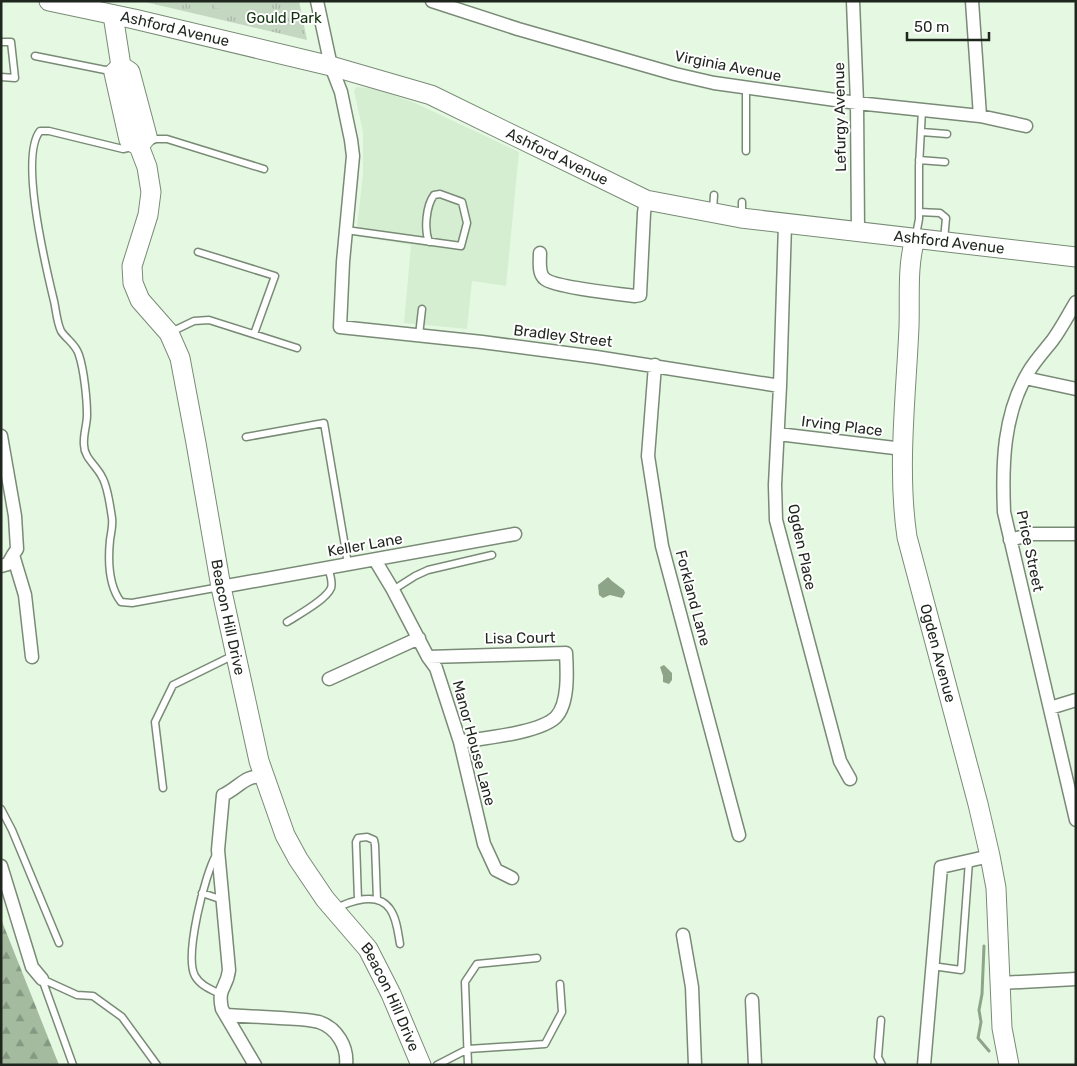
<svg xmlns="http://www.w3.org/2000/svg" width="1077" height="1066" viewBox="0 0 1077 1066" font-family="Rubik,sans-serif">
<style>
.built{fill:#d5eed1}
.forest{fill:url(#forest-firs)}
.park{fill:url(#park-tufts)}
.pitch{fill:#c4d7c1}
.water{fill:#8da489}
.lines{fill:none;stroke-linecap:round;stroke-linejoin:round}
.stream{stroke:#8da489;stroke-width:3}
.lane-casing{stroke:#798b76;stroke-width:9}
.street-casing{stroke:#798b76;stroke-width:15}
.secondary-casing{stroke:#798b76;stroke-width:21}
.lane{stroke:#fff;stroke-width:6}
.street{stroke:#fff;stroke-width:12}
.secondary{stroke:#fff;stroke-width:19}
.labels{text-anchor:middle;dominant-baseline:central;stroke-width:4;stroke-linejoin:round;paint-order:stroke}
.park-label{font-size:15px;fill:#10320b;stroke:#fff}
.street-label{font-size:15px;fill:#1f261e;stroke:#fff}
</style>
<defs>
<pattern id="forest-firs" width="22" height="20" patternUnits="userSpaceOnUse" patternTransform="scale(1.25)"><rect width="22" height="20" fill="#a4bba0"/><path d="M5 1l3.5 6h-7zM16 11l3.5 6h-7z" fill="#859882"/></pattern>
<pattern id="park-tufts" width="24" height="20" patternUnits="userSpaceOnUse" patternTransform="scale(1.25)"><rect width="24" height="20" fill="#c4d7c1"/><path d="M3 7l-1-3M5 7V3M7 7l1-3M15 17l-1-3M17 17v-4M19 17l1-3" fill="none" stroke="#a8b8a5"/></pattern>
</defs>
<rect width="100%" height="100%" fill="#e5f9e2"/>
<path class="built" d="M 356,87 L 372,88 L 413,102 L 519,152 L 506,286 L 472,281 L 467,329 L 404,323 L 411,245 L 356,236 L 363,174 L 363,132 L 354,91 Z"/>
<path class="forest" d="M 1,919 L 59,1065 L 1,1065 Z"/>
<path class="park" d="M 141,1 L 299,1 L 307,40 Z"/>
<path class="pitch" d="M 216,1 L 262,1 L 259,16 L 215,8 Z"/>
<path class="water" d="M 608,577 L 612,581 L 624,590 L 625,593 L 622,598 L 610,595 L 603,598 L 599,595 L 598,585 Z
M 664,665 L 672,673 L 672,680 L 669,684 L 663,682 L 663,676 L 660,667 Z"/>
<g class="lines">
<path class="stream" d="M 984,946 L 982,994 L 979,1010 L 981,1022 L 978,1038 L 989,1051"/>
<defs>
<path id="lane" d="M 1,42 L 11,42 L 15,78 L 1,77
M 35,56 L 105,70 L 113,69
M 922,132 L 947,134
M 148,142 L 156,139 L 167,139 L 264,169
M 132,147 L 123,149 L 49,131 L 40,131 C 19,157 46,268 54,301 C 56,310 57,323 61,331 C 66,339 76,344 79,355 C 84,370 87,399 87,415 C 87,425 83,435 84,445 C 84,458 97,466 102,477 C 108,487 110,506 112,518 C 113,525 111,533 110,540 C 108,560 108,585 121,602 L 132,603 L 220,587
M 746,151 L 746,88
M 919,160 L 945,162
M 713,210 L 714,195
M 919,212 L 940,213 L 946,218 L 944,240
M 742,215 L 742,202
M 346,230 L 461,246 L 467,223 L 462,202 L 440,194 L 434,195 C 426,206 424,229 429,242
M 916,235 L 919,219 L 919,166 L 922,110
M 198,252 L 275,276 L 254,334
M 171,332 L 194,321 L 209,320 L 297,348
M 419,335 L 422,309
M 246,437 L 324,423 L 348,564
M 393,590 L 415,576 L 428,570 L 492,555
M 287,622 C 298,615 326,600 331,588 C 333,582 330,574 328,568
M 163,788 L 155,722 L 173,685 L 234,655
M 1,809 L 12,830 L 59,943
M 216,855 C 205,874 184,956 195,976 C 200,985 210,989 220,994
M 202,893 L 223,900
M 358,900 L 356,842 L 358,838 L 367,837 L 374,840 L 375,845 L 377,900
M 335,909 C 350,901 378,891 390,909 C 397,919 398,933 400,944
M 932,966 L 961,970 L 969,861
M 42,979 L 77,995 L 93,996 L 122,1017 L 157,1065
M 42,979 L 73,1065
M 881,1020 L 878,1057 L 882,1065
M 437,1065 L 468,1049 L 545,1044 L 562,1012 L 560,984
M 468,1065 L 465,982 L 477,964 L 537,958"/>
<path id="street" d="M 317,1 L 331,66 L 341,92 L 351,140 L 353,156 L 343,262 L 340,327 L 482,342 L 596,357 L 780,386
M 432,1 L 518,29 L 675,74 L 714,83 L 857,103 L 980,116 L 1026,126
M 853,1 L 857,103 L 858,232
M 972,1 L 980,116
M 785,224 L 780,386 L 775,485 L 776,520 L 840,761 L 850,779
M 540,253 C 540,261 538,274 545,279 C 554,287 619,294 635,296 L 640,295 L 644,213 L 646,200
M 1076,302 C 1068,315 1061,329 1052,341 C 1044,351 1035,361 1029,371 C 1003,414 1002,464 1004,512 L 1076,820
M 655,365 L 648,456 L 662,546 L 739,835
M 1025,378 L 1076,389
M 778,434 L 903,449
M 1,436 L 15,516 L 17,549 L 13,555 L 25,595 L 32,657
M 1010,540 L 1032,534 L 1076,534
M 375,560 L 393,590 L 428,657 L 436,668 L 460,742 L 484,844 L 496,870 L 512,878
M 1,566 L 8,564 L 13,555
M 221,587 L 515,534
M 428,657 L 566,653 C 567,671 569,703 556,717 C 540,733 484,738 460,742
M 329,679 L 419,638
M 1050,708 L 1076,700
M 1,866 L 32,967 L 42,979
M 683,935 L 692,987 L 695,1065
M 1001,983 L 1076,979
M 752,1000 L 755,1065
M 226,1015 C 244,1016 262,1017 280,1018 C 293,1019 307,1019 319,1022 C 337,1028 348,1047 346,1065
M 255,1065 L 222,1009 C 217,987 227,989 229,970 L 218,850 L 223,795 C 239,788 245,774 264,777
M 924,1065 L 941,867 L 990,856"/>
<g id="secondary">
<path id="s1" d="M 49,1 L 134,19 L 331,66 L 431,95 L 646,200 L 741,218 L 1076,257"/>
<path d="M 113,15 L 121,66 L 130,72 L 147,136 L 139,146"/>
<path id="s2" d="M 121,66 L 114,73 L 129,140 L 139,146 L 147,167 L 151,192 L 148,215 L 132,266 L 133,283 L 140,300 L 169,333 L 180,358 L 196,443 L 221,587 L 259,761 L 285,835 L 298,859 L 325,899 L 368,949 L 391,994 L 421,1065"/>
<path id="s3" d="M 915,239 C 907,266 910,298 909,327 C 906,395 897,469 907,537 L 978,804 L 990,856 L 996,888 L 1002,1028 L 1009,1065"/>
</g>
</defs>
<use href="#lane" class="lane-casing"/>
<use href="#street" class="street-casing"/>
<use href="#secondary" class="secondary-casing"/>
<use href="#lane" class="lane"/>
<use href="#street" class="street"/>
<use href="#secondary" class="secondary"/>
</g>
<g class="labels">
<g class="park-label">
<text x="284" y="18">Gould Park</text>
</g>
<g class="street-label">
<text stroke="none"><textPath href="#s1" startOffset="129">Ashford Avenue</textPath></text>
<text transform="translate(728 66) rotate(11)">Virginia Avenue</text>
<text transform="translate(840 117) rotate(-91)">Lefurgy Avenue</text>
<text stroke="none"><textPath href="#s1" startOffset="534">Ashford Avenue</textPath></text>
<text stroke="none"><textPath href="#s1" startOffset="939">Ashford Avenue</textPath></text>
<text transform="translate(563 336) rotate(7)">Bradley Street</text>
<text transform="translate(842 426) rotate(7)">Irving Place</text>
<text transform="translate(365 545) rotate(-10)">Keller Lane</text>
<text transform="translate(802 547) rotate(78)">Ogden Place</text>
<text transform="translate(1030 551) rotate(78)">Price Street</text>
<text transform="translate(693 598) rotate(75)">Forkland Lane</text>
<text stroke="none"><textPath href="#s2" startOffset="585">Beacon Hill Drive</textPath></text>
<text transform="translate(520 638) rotate(-1)">Lisa Court</text>
<text stroke="none"><textPath href="#s3" startOffset="419">Ogden Avenue</textPath></text>
<text transform="translate(474 743) rotate(75)">Manor House Lane</text>
<text stroke="none"><textPath href="#s2" startOffset="1005">Beacon Hill Drive</textPath></text>
</g>
</g>
<rect width="1077" height="1066" fill="none" stroke="#1f261e" stroke-width="5"/>
<path d="M907 32v8h82v-8" fill="none" stroke="#1f261e" stroke-width="2.5"/>
<text x="914" y="32" font-size="15" fill="#1f261e" stroke="#ffffff" stroke-width="4" paint-order="stroke">50 m</text>
</svg>
